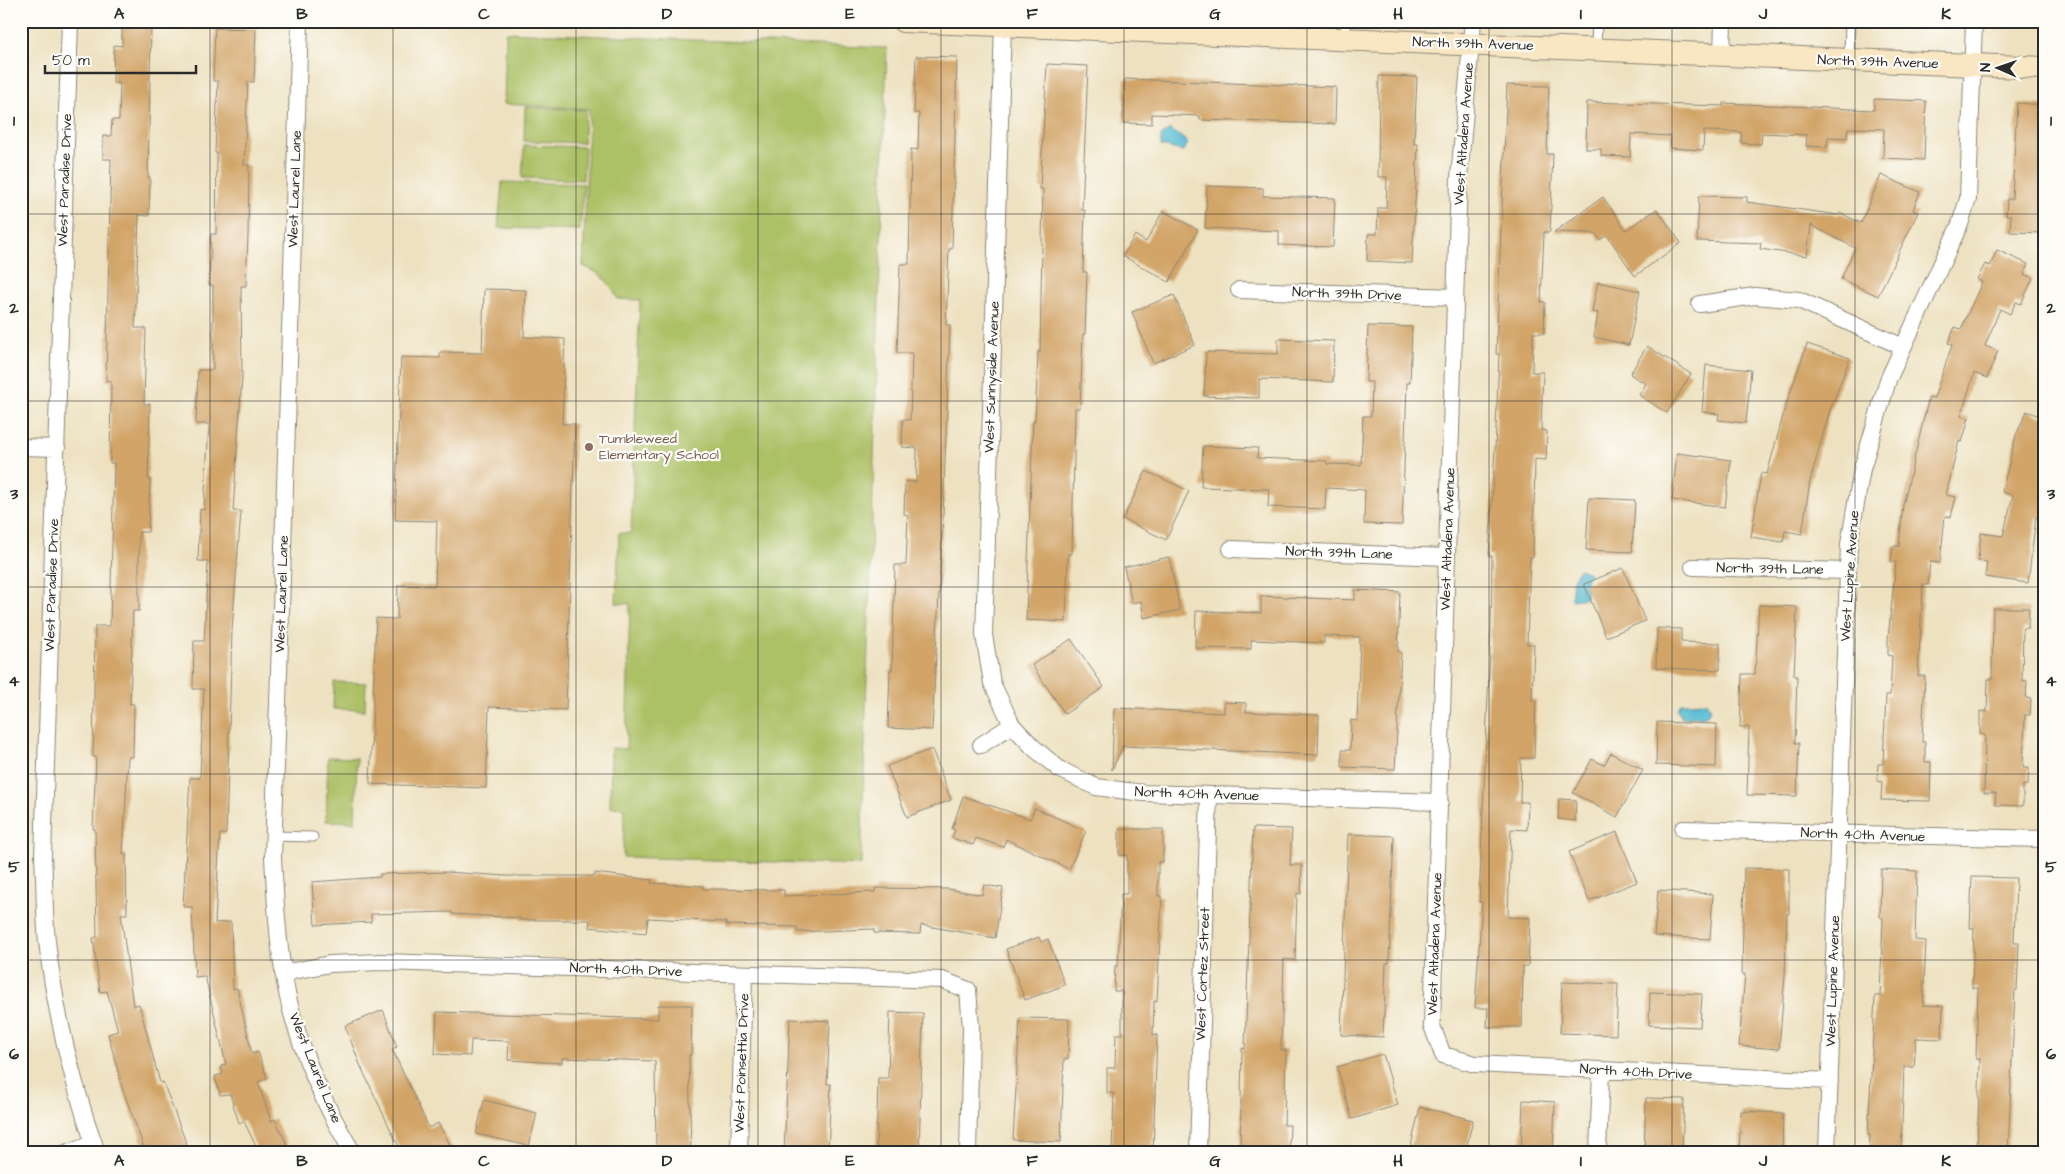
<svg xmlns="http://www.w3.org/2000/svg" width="2065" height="1174" viewBox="0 0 2065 1174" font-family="'Architects Daughter',sans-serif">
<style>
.green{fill:#acc065;stroke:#6c7648}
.water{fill:#52bad0;stroke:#3e727e}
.building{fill:#d2a467}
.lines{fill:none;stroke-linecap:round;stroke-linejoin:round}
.lane-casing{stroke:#8c8676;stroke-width:11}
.street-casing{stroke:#8c8676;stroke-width:18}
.secondary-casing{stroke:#8c8676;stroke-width:24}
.lane{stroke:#fff;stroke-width:9}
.street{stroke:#fff;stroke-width:16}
.secondary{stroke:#f9e7c3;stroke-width:22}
.grid{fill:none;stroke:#2b2b2b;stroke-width:1;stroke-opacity:0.55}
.education-dot{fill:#8d6e63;stroke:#fdfcf7;stroke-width:2}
.labels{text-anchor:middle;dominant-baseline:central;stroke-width:4.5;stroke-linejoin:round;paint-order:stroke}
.street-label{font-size:14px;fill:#2b2b2b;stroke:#fdfcf7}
.education-label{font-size:14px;fill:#785e54;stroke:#fdfcf7;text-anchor:start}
.neatline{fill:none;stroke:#2b2b2b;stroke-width:2}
.grid-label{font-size:16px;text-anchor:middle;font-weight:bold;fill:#2b2b2b}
</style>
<rect width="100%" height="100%" fill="#fdfcf7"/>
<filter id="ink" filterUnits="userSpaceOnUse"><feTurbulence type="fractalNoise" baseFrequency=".02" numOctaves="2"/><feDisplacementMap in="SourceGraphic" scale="10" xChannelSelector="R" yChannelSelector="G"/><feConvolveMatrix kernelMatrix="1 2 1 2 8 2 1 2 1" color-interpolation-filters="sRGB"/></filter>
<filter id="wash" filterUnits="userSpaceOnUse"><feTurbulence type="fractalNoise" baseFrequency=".0096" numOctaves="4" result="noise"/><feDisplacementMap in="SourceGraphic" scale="20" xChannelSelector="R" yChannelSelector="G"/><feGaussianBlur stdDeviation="1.12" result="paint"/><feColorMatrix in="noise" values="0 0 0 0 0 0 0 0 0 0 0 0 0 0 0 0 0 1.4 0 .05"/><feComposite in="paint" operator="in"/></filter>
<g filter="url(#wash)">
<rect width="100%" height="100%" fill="#ede1c0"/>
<path class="green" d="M 506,32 L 887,48 L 861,865 L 623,857 L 624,808 L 610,807 L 611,748 L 626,749 L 630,604 L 616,603 L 619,533 L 631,533 L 640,300 L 618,299 C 609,281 601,273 583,266 L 589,109 L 504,104 Z
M 525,107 L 586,110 L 583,143 L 524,141 Z
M 524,145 L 585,147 L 583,180 L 522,178 Z
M 502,182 L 584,184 L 580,230 L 498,228 Z
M 334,682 L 366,683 L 365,710 L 333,709 Z
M 328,757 L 357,758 L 355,822 L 326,821 Z"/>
<path class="water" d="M 1170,129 L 1185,140 L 1188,144 L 1183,151 L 1161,146 L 1161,136 Z
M 1579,569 L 1589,573 L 1586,581 L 1586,598 L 1572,600 L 1572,582 Z
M 1706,702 L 1710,709 L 1706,716 L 1682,718 L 1677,710 L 1681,703 Z"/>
<g id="blocks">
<path class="building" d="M 122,24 L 151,25 L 148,177 L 150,177 L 149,216 L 139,215 L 135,328 L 146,328 L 144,404 L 150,404 L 148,479 L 150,479 L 148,532 L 139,532 L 139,611 L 133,611 L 130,704 L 134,704 L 133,757 L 128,757 L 123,854 L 126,854 L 127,914 L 121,914 L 133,1006 L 139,1004 L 160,1083 L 163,1082 L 190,1153 L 146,1153 L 123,1090 L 108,1034 L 118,1031 L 107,991 L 100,992 L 93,938 L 97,937 L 95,829 L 93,829 L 96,757 L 93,757 L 95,626 L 110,626 L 114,463 L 110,463 L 111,381 L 106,381 L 111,159 L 103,159 L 103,136 L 111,136 L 112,120 L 119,120 L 120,83 L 113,83 L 114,45 L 122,46 Z
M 215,28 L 256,29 L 254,82 L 248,82 L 244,165 L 249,165 L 248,235 L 246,286 L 241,286 L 242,378 L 233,511 L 241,511 L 232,630 L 226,834 L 220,834 L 215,923 L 231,922 L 233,989 L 237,988 L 252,1054 L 258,1052 L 267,1078 L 258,1082 L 271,1121 L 275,1119 L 291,1153 L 259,1153 L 244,1121 L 239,1123 L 230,1094 L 220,1095 L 215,1076 L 223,1074 L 221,1066 L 226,1064 L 205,976 L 195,977 L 192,907 L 183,907 L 190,778 L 200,778 L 204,689 L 193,689 L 194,641 L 204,641 L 208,561 L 198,561 L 200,509 L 204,510 L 209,424 L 196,424 L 198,370 L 213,370 L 213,285 L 209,285 L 211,234 L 216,234 L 217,153 L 215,153 L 218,81 L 213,81 Z
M 916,56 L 957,57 L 952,249 L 949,249 L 946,325 L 950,325 L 943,516 L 932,730 L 888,728 L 890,670 L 892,670 L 895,565 L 906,565 L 908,515 L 904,514 L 905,481 L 916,482 L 917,448 L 902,447 L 903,419 L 910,420 L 912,353 L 897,353 L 900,264 L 909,264 L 911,149 L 918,150 L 919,113 L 914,113 Z
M 1047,64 L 1088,66 L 1082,210 L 1085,210 L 1083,272 L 1087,272 L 1085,334 L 1083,334 L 1080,408 L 1075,408 L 1072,554 L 1068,554 L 1066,622 L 1026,620 L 1033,421 L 1035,421 L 1038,352 L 1040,352 L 1043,189 L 1040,189 Z
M 1379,76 L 1417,77 L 1414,144 L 1418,144 L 1412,263 L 1367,261 L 1368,234 L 1377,234 L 1378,208 L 1386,208 L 1387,177 L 1378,177 Z
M 1125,79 L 1336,87 L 1335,124 L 1200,120 L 1200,116 L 1152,114 L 1152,124 L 1123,123 Z
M 1507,85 L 1549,86 L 1547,154 L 1553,154 L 1550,232 L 1544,232 L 1541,302 L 1545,302 L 1544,333 L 1533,333 L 1532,372 L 1543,372 L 1541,430 L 1547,431 L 1546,460 L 1535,459 L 1533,557 L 1530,557 L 1527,644 L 1534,644 L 1532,700 L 1536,700 L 1534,758 L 1521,758 L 1520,802 L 1528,802 L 1527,830 L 1511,829 L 1508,917 L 1530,918 L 1528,966 L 1523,966 L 1522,1027 L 1487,1027 L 1488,1008 L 1475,1008 L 1482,902 L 1479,902 L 1491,627 L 1492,556 L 1489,556 L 1496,429 L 1499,354 L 1496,354 Z
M 1874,99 L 1926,101 L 1924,160 L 1883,158 L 1884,129 L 1848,128 L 1847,138 L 1828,137 L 1827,147 L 1806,146 L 1807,135 L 1762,133 L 1761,144 L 1741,143 L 1741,132 L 1704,131 L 1703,150 L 1670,148 L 1671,136 L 1631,134 L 1630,157 L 1601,156 L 1601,149 L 1586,149 L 1587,102 L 1723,106 L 1723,103 L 1874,110 Z
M 2017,103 L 2044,105 L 2044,233 L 2010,232 L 2011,215 L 2006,215 L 2007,199 L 2012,199 Z
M 1881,175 L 1920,192 L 1913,210 L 1918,212 L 1878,296 L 1841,279 L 1855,248 L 1811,225 L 1807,256 L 1760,249 L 1761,243 L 1697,241 L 1699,196 L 1747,197 L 1747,202 L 1838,215 L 1840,213 L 1861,223 Z
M 1207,186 L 1263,188 L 1263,196 L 1335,198 L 1333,247 L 1279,245 L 1279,231 L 1205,228 Z
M 1603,197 L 1626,230 L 1657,209 L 1681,243 L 1635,276 L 1607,235 L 1600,240 L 1595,233 L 1554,232 Z
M 1163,211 L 1198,230 L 1169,282 L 1123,256 L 1135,235 L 1146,242 Z
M 1997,250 L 2028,264 L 2024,274 L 2033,278 L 2021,304 L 2016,302 L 2010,314 L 2000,309 L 1985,346 L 1998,351 L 1987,378 L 1974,373 L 1961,416 L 1969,418 L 1962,442 L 1959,441 L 1946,495 L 1956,497 L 1951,517 L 1945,516 L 1940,563 L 1930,562 L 1928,585 L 1923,584 L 1918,676 L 1925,676 L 1922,742 L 1925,742 L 1925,762 L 1931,762 L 1930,801 L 1881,800 L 1882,782 L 1877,781 L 1878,764 L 1883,764 L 1886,695 L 1890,695 L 1892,656 L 1888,655 L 1888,638 L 1896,562 L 1891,562 L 1893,546 L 1899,546 L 1903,505 L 1929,397 L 1934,398 L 1952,345 L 1948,343 L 1955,327 L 1961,329 L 1982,282 L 1977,279 L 1985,264 L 1990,266 Z
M 1598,282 L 1640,291 L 1629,345 L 1594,337 L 1598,313 L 1592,312 Z
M 484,289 L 526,290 L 524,337 L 565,339 L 562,424 L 575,424 L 566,710 L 489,707 L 486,788 L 370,784 L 376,618 L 397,619 L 398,585 L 435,586 L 437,521 L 395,520 L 401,357 L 440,358 L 440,352 L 482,353 Z
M 1174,295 L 1195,345 L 1153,363 L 1132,312 Z
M 1368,326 L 1412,327 L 1410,383 L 1407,383 L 1402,525 L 1364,524 L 1365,490 L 1326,488 L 1325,509 L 1268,507 L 1269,489 L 1201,487 L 1203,446 L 1258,448 L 1257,458 L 1327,461 L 1327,464 L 1361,465 L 1363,416 L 1371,416 L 1372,382 L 1366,382 Z
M 1278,339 L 1334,341 L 1333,382 L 1259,379 L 1259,398 L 1204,396 L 1206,352 L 1278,354 Z
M 1807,344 L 1850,358 L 1830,410 L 1810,481 L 1802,534 L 1785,531 L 1783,542 L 1751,537 L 1761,473 L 1767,474 L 1786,405 Z
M 1647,346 L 1691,374 L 1667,413 L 1639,395 L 1646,384 L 1630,374 Z
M 1706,365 L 1751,370 L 1746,423 L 1718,420 L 1719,414 L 1702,412 Z
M 2027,411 L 2044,418 L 2044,520 L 2036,517 L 2028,583 L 1985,577 L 1987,562 L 1978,561 L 1981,533 L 2003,536 L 2013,495 L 2002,492 L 2016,435 Z
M 1677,453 L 1731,460 L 1725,507 L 1672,500 Z
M 1146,471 L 1189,491 L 1166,540 L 1123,519 Z
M 1589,498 L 1635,500 L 1632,552 L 1586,550 Z
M 1169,557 L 1180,610 L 1144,618 L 1141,601 L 1132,603 L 1124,567 Z
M 1623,568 L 1645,621 L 1606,637 L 1584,584 Z
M 1355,590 L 1400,592 L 1398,652 L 1401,652 L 1395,769 L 1342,767 L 1342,750 L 1350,750 L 1351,720 L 1357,721 L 1360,637 L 1324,636 L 1324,643 L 1251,640 L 1251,649 L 1195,648 L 1196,611 L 1261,613 L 1261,596 L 1355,600 Z
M 1759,605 L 1797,607 L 1794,676 L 1797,676 L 1795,743 L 1799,743 L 1797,796 L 1747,795 L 1749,727 L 1740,727 L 1742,674 L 1755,674 Z
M 1993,608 L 2029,608 L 2028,628 L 2023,628 L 2022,680 L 2027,681 L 2026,698 L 2031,699 L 2030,715 L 2025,715 L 2023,768 L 2029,768 L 2028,785 L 2023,785 L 2023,806 L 1995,805 L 1996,793 L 1984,793 L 1985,735 L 1980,734 L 1980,711 L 1987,712 L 1988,679 L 1992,679 Z
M 1657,628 L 1681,629 L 1681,642 L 1720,643 L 1720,670 L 1656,668 Z
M 1071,639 L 1104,687 L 1065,714 L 1032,665 Z
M 1224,702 L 1246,703 L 1246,712 L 1319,715 L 1318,755 L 1123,746 L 1112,770 L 1114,708 L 1224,713 Z
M 1657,722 L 1717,724 L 1716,767 L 1656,765 Z
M 932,749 L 951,800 L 907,817 L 887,766 Z
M 1611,753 L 1643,770 L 1617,817 L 1573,793 L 1592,759 L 1604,765 Z
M 963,796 L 1030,819 L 1035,808 L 1086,831 L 1069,869 L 1006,839 L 1003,847 L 976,838 L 973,845 L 952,838 L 955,830 L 952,829 Z
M 1559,799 L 1576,800 L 1575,821 L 1558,819 Z
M 1253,828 L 1292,829 L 1290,865 L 1302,865 L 1301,894 L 1297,893 L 1295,960 L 1284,959 L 1281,1050 L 1286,1050 L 1284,1125 L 1290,1125 L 1289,1153 L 1240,1153 L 1242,1048 L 1245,1049 Z
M 1119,829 L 1163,829 L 1163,862 L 1158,862 L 1158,896 L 1162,896 L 1157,1001 L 1154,1001 L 1153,1035 L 1157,1035 L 1153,1153 L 1112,1153 L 1114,1093 L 1107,1093 L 1107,1068 L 1115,1068 L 1116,1034 L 1122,1034 L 1122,991 L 1114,991 L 1115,966 L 1118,966 L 1121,894 L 1127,894 L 1127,855 L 1119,855 Z
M 1617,832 L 1637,882 L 1589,901 L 1569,852 Z
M 1348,834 L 1394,836 L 1389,963 L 1386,963 L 1383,1037 L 1341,1035 Z
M 1744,868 L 1789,869 L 1789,914 L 1787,914 L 1785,975 L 1779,1049 L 1739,1046 L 1745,974 L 1742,974 Z
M 1881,869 L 1917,871 L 1915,940 L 1926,941 L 1923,1005 L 1943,1006 L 1942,1039 L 1916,1038 L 1914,1067 L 1904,1067 L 1901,1153 L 1869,1153 L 1870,1135 L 1868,1135 L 1875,996 L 1880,996 L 1883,918 L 1880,917 Z
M 446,872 L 506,876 L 595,876 L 595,873 L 652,880 L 651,883 L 703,886 L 703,889 L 784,890 L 784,896 L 875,892 L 875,888 L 948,889 L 982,895 L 984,885 L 1003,888 L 995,938 L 921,925 L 920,934 L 874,933 L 874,929 L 797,932 L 797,927 L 726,925 L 726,922 L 648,918 L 646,933 L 589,927 L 590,920 L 520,920 L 520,918 L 452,914 L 452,912 L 371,914 L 371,922 L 315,925 L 312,882 L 380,877 L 380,874 Z
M 1972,877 L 2016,878 L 2014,943 L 2019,943 L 2017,990 L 2015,990 L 2008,1153 L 1977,1153 L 1980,1059 L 1976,1059 L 1978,988 L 1972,988 L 1974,928 L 1970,928 Z
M 1658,890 L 1713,894 L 1710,939 L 1654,936 Z
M 1039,937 L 1041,942 L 1048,939 L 1065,985 L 1025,1000 L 1006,949 Z
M 1562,982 L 1618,984 L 1616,1035 L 1560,1033 Z
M 1650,992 L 1702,994 L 1700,1027 L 1649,1025 Z
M 658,1005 L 692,1005 L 691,1055 L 689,1055 L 691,1153 L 656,1153 L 655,1061 L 562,1058 L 562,1063 L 508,1060 L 509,1041 L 471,1040 L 470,1056 L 435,1054 L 437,1012 L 658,1019 Z
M 383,1010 L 397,1047 L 392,1049 L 429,1128 L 438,1123 L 455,1153 L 403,1153 L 395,1139 L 361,1067 L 345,1026 Z
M 890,1012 L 923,1013 L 919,1153 L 876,1153 L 878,1078 L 888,1078 Z
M 1020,1018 L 1069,1019 L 1068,1059 L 1064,1059 L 1061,1142 L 1013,1140 Z
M 790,1019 L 830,1021 L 827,1084 L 831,1084 L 828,1153 L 784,1153 Z
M 1383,1054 L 1398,1105 L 1352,1119 L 1337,1067 Z
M 1646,1098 L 1684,1099 L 1682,1153 L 1644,1153 Z
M 484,1100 L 537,1113 L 529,1146 L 476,1134 Z
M 1523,1100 L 1555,1102 L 1553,1153 L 1521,1153 Z
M 1420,1107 L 1473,1120 L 1465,1153 L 1445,1148 L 1444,1153 L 1422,1153 L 1410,1150 Z
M 1741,1111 L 1783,1113 L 1782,1153 L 1739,1153 Z"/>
</g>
</g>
<g filter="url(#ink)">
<use href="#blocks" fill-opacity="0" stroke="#8c8676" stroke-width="1"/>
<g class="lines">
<defs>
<path id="lane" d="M 1345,38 L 1346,21
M 1596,48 L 1597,21
M 1849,60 L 1850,21
M 274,836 L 313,837"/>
<path id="street" d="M 70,21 L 43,857 C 45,885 44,913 47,941 C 55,1013 73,1085 97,1153
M 300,21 L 273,858 C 276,907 278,957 290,1006 C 303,1057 326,1108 353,1153
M 1473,21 L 1459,178 L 1432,1026 L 1443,1055 L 1475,1064 L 1830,1081
M 1003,25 L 984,635 L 992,683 L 1012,725 L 1034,748 L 1059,769 L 1096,787 L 1143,793 L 1440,802
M 1722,55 L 1723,21
M 1239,290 L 1455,297
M 1700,304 L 1755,296 L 1799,300 L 1903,347
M 21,447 L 57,448
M 1231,549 L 1447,557
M 1693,567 L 1847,571
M 981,745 L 1012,725
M 1683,829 L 2044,839
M 283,973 L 330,964 L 382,962 L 942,980 L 968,990 L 971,1028 L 968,1153
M 66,1153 L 94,1143
M 739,1153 L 744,974
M 1198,1153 L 1209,795
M 1598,1153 L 1601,1071
M 1827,1153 L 1849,544 L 1862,469 L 1888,380 L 1960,224 L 1968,199 L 1974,21"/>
<path id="secondary" d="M 903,21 L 2044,68"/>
</defs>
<use href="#lane" class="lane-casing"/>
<use href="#street" class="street-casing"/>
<use href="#secondary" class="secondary-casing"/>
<use href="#lane" class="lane"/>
<use href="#street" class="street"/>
<use href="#secondary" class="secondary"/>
</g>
</g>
<path class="grid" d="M 210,21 L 210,1153M 393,21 L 393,1153M 576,21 L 576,1153M 758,21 L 758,1153M 941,21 L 941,1153M 1124,21 L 1124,1153M 1307,21 L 1307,1153M 1489,21 L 1489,1153M 1672,21 L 1672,1153M 1855,21 L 1855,1153M 21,214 L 2044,214M 21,401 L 2044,401M 21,587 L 2044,587M 21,774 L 2044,774M 21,960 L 2044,960"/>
<circle class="education-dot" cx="589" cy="447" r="5"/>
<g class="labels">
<g class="street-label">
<text transform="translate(1473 44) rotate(2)">North 39th Avenue</text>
<text transform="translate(1878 62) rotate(2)">North 39th Avenue</text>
<text transform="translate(1464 134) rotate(-86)">West Altadena Avenue</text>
<text transform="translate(65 180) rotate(-88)">West Paradise Drive</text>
<text transform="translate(295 189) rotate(-88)">West Laurel Lane</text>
<text transform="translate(1347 294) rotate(2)">North 39th Drive</text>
<text transform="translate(992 377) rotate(-88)">West Sunnyside Avenue</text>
<text transform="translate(1448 539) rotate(-88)">West Altadena Avenue</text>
<text transform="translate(1339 553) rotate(2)">North 39th Lane</text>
<text transform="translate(1770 569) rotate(1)">North 39th Lane</text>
<text transform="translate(1850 576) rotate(-86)">West Lupine Avenue</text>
<text transform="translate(52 585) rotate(-88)">West Paradise Drive</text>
<text transform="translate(282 594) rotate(-88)">West Laurel Lane</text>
<text transform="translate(1197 794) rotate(2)">North 40th Avenue</text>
<text transform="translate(1863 835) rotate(2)">North 40th Avenue</text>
<text transform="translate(1435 944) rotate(-88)">West Altadena Avenue</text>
<text transform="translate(626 970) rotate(2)">North 40th Drive</text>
<text transform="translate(1203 974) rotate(-88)">West Cortez Street</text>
<text transform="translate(1833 981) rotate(-88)">West Lupine Avenue</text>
<text transform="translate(742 1063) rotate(-88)">West Poinsettia Drive</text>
<text transform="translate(315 1068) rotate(68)">West Laurel Lane</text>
<text transform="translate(1636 1072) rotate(3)">North 40th Drive</text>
</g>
<g class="education-label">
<text x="599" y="439">Tumbleweed<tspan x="599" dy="16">Elementary School</tspan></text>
</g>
</g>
<rect width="2065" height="1174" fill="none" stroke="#fdfcf7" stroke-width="55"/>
<g transform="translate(1998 68) rotate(272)" stroke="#fdfcf7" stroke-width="4" paint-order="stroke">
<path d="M0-4L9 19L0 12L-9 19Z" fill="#2b2b2b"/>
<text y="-8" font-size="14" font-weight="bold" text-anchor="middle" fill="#2b2b2b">N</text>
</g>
<path d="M45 65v8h151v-8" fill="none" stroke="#2b2b2b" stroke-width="2.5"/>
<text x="52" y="65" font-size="15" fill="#2b2b2b" stroke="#fdfcf7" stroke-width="4" paint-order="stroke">50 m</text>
<rect x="28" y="28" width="2010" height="1118" class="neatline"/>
<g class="grid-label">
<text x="119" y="19">A</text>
<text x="302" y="19">B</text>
<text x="484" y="19">C</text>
<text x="667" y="19">D</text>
<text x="850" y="19">E</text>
<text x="1032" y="19">F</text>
<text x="1215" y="19">G</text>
<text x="1398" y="19">H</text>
<text x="1581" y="19">I</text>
<text x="1763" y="19">J</text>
<text x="1946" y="19">K</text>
<text x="14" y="126">1</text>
<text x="2051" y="126">1</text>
<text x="14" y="313">2</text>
<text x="2051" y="313">2</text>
<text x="14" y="499">3</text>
<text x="2051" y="499">3</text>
<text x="14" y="686">4</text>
<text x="2051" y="686">4</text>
<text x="14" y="872">5</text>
<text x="2051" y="872">5</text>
<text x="14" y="1059">6</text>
<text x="2051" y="1059">6</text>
<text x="119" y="1166">A</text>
<text x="302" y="1166">B</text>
<text x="484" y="1166">C</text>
<text x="667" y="1166">D</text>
<text x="850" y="1166">E</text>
<text x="1032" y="1166">F</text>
<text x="1215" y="1166">G</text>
<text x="1398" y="1166">H</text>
<text x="1581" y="1166">I</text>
<text x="1763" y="1166">J</text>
<text x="1946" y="1166">K</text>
</g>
</svg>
